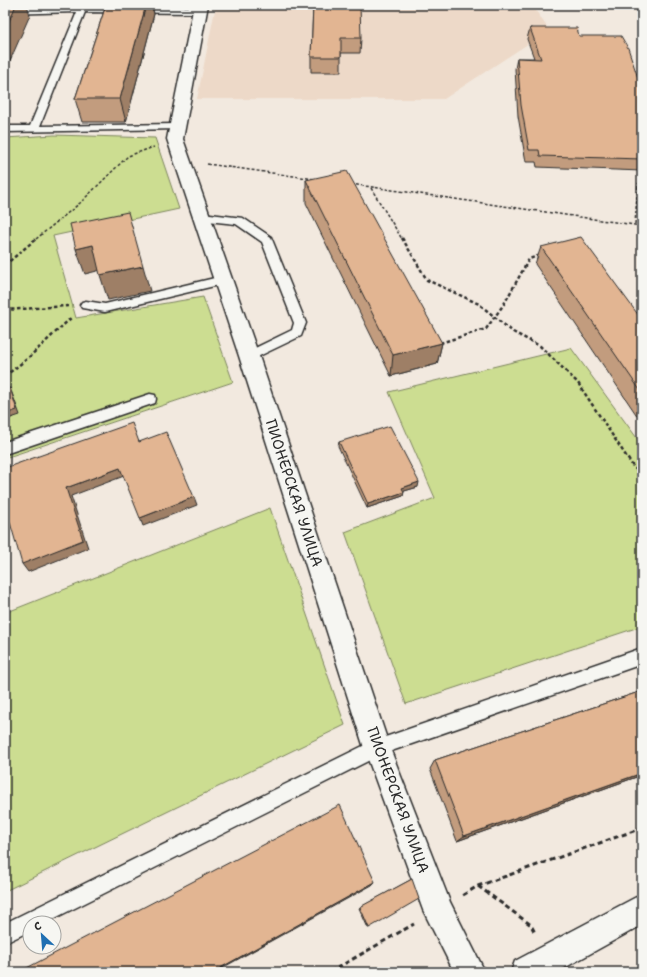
<svg xmlns="http://www.w3.org/2000/svg" width="647" height="977" viewBox="0 0 647 977" font-family="'Shantell Sans',sans-serif">
<style>
.built{fill:#edd9c8}
.green{fill:#ccdd91;stroke:#7c845e}
.lines{fill:none;stroke-linecap:round;stroke-linejoin:round}
.service-casing{stroke:#2b2b2b;stroke-width:3}
.minor-casing{stroke:#2b2b2b;stroke-width:3}
.tertiary-casing{stroke:#2b2b2b;stroke-width:3}
.path-far2{stroke:#2b2b2b;stroke-width:1.5;stroke-dasharray:3 2;stroke-linecap:butt}
.path-far1{stroke:#2b2b2b;stroke-width:2.5;stroke-dasharray:3.5 2.5;stroke-linecap:butt}
.path{stroke:#2b2b2b;stroke-width:3;stroke-dasharray:5 3.5;stroke-linecap:butt}
.service{fill:#f6f6f2;fill-rule:evenodd}
.minor{fill:#f6f6f2;fill-rule:evenodd}
.tertiary{fill:#f6f6f2;fill-rule:evenodd}
.wall{fill:#c29c7e;stroke:#2b2b2b}
.shaded-wall{fill:#9e7f66;stroke:#2b2b2b}
.building{fill:#e2b592;stroke:#2b2b2b}
.labels{text-anchor:middle;dominant-baseline:central;stroke-width:3.5;stroke-linejoin:round;paint-order:stroke}
.street-label{font-size:15px;fill:#2b2b2b;stroke:#f6f6f2}
</style>
<rect width="100%" height="100%" fill="#f2e9df"/>
<filter id="ink" filterUnits="userSpaceOnUse"><feTurbulence type="fractalNoise" baseFrequency=".025" numOctaves="2"/><feDisplacementMap in="SourceGraphic" scale="8" xChannelSelector="R" yChannelSelector="G"/><feConvolveMatrix kernelMatrix="1 2 1 2 8 2 1 2 1" color-interpolation-filters="sRGB"/></filter>
<g filter="url(#ink)">
<path class="built" d="M 216,5 L 532,5 L 549,30 L 444,99 L 197,99 Z"/>
<path class="green" d="M 54,135 L 155,138 L 179,209 L 53,236 L 76,318 L 203,297 L 233,382 L 5,458 L 5,138 Z
M 571,348 L 642,445 L 642,626 L 406,704 L 345,532 L 435,498 L 389,392 Z
M 270,508 L 345,725 L 5,891 L 5,613 Z"/>
<g class="lines">
<defs>
<path id="service" d="M 67,6 L 200,7 L 204,10 L 200,13 L 85,12 L 40,126 L 177,124 L 180,125 L 182,127 L 180,129 L 5,132 L 5,126 L 30,126 L 77,12 L 5,14 L 5,8 Z
M 202,213 L 243,218 L 271,237 L 306,323 L 301,336 L 253,359 L 249,361 L 245,359 L 243,356 L 245,353 L 292,330 L 294,323 L 262,242 L 236,224 L 198,220 L 197,217 L 198,214 Z
M 223,276 L 227,277 L 229,280 L 227,283 L 105,312 L 82,308 L 80,305 L 82,302 L 86,301 L 105,304 Z
M 150,394 L 155,395 L 156,399 L 155,403 L 5,454 L 5,442 Z
M 642,648 L 642,664 L 380,755 L 45,923 L 30,923 L 30,931 L 5,943 L 5,923 L 371,742 Z"/>
<path id="minor" d="M 194,5 L 208,5 L 183,139 L 259,356 L 390,748 L 450,902 L 485,972 L 454,972 L 423,910 L 364,748 L 239,356 L 167,139 Z"/>
<path id="tertiary" d="M 642,894 L 642,925 L 557,972 L 511,972 L 515,961 Z"/>
</defs>
<use href="#service" class="service-casing"/>
<use href="#minor" class="minor-casing"/>
<use href="#tertiary" class="tertiary-casing"/>
<path class="path-far2" d="M 207,164 L 315,179
M 351,184 L 642,226
M 371,188 L 402,239
M 635,224 L 638,184 L 642,181
M 36,239 L 80,203 L 128,156 L 154,147"/>
<path class="path-far1" d="M 402,238 L 427,280 L 479,304 L 513,332 L 540,346 L 578,383 L 634,468 L 642,473
M 5,265 L 37,238
M 5,310 L 68,306
M 440,343 L 486,329 L 504,304 L 529,259 L 541,255
M 5,376 L 27,359 L 72,317"/>
<path class="path" d="M 478,886 L 531,925 L 535,933
M 463,895 L 478,886 L 642,828
M 330,972 L 414,924"/>
<use href="#service" class="service"/>
<use href="#minor" class="minor"/>
<use href="#tertiary" class="tertiary"/>
</g>
<path class="wall" d="M 106,5 L 156,5 L 152,5 L 154,14 L 126,122 L 82,122 L 75,99 Z
M 313,5 L 361,38 L 360,53 L 341,53 L 341,72 L 311,72 L 311,57 Z
M 530,28 L 579,36 L 642,90 L 642,171 L 537,167 L 536,162 L 526,162 L 518,116 L 515,69 L 517,58 L 534,58 L 527,39 Z
M 306,180 L 442,343 L 437,364 L 391,376 L 306,203 Z
M 541,247 L 642,320 L 642,423 L 535,264 Z
M 339,442 L 418,487 L 404,491 L 403,496 L 367,508 L 338,446 Z
M 642,691 L 642,775 L 457,841 L 430,769 L 435,760 Z
M 412,879 L 369,928 L 368,928 L 359,908 Z"/>
<path class="shaded-wall" d="M 16,5 L 27,5 L 30,15 L 5,72 L 5,30 Z
M 146,5 L 152,5 L 154,14 L 126,122 L 120,99 Z
M 93,245 L 101,270 L 85,274 L 76,249 Z
M 143,266 L 150,291 L 108,300 L 100,275 Z
M 442,343 L 437,364 L 391,376 L 393,355 Z
M 10,388 L 12,393 L 20,415 L 5,420 L 5,414 Z
M 120,468 L 124,476 L 71,496 L 88,548 L 28,572 L 22,564 L 66,488 Z
M 419,482 L 418,487 L 401,492 L 402,488 Z
M 404,492 L 403,496 L 367,508 L 368,504 Z
M 194,497 L 197,505 L 143,526 L 140,518 Z
M 5,512 L 7,512 L 13,520 L 5,523 Z
M 642,773 L 642,775 L 457,841 L 464,836 Z
M 375,882 L 372,885 L 215,972 L 213,972 Z"/>
<path class="building" d="M 5,5 L 16,5 L 5,30 Z
M 106,5 L 146,5 L 120,99 L 75,99 Z
M 313,5 L 360,5 L 361,38 L 341,38 L 341,57 L 311,57 Z
M 530,28 L 577,28 L 579,36 L 621,36 L 628,48 L 642,90 L 642,159 L 540,156 L 539,150 L 529,150 L 521,105 L 517,58 L 541,59 Z
M 347,171 L 442,343 L 393,355 L 306,180 Z
M 128,212 L 143,266 L 100,275 L 93,245 L 76,249 L 70,224 Z
M 581,237 L 642,320 L 642,393 L 541,247 Z
M 10,388 L 17,410 L 5,414 L 5,389 Z
M 132,423 L 139,442 L 166,432 L 194,497 L 140,518 L 120,468 L 66,488 L 83,540 L 22,564 L 7,512 L 5,512 L 5,468 Z
M 390,426 L 419,482 L 402,488 L 404,492 L 368,504 L 339,442 Z
M 642,691 L 642,773 L 464,836 L 435,760 Z
M 340,805 L 375,882 L 213,972 L 19,972 Z
M 412,879 L 419,899 L 369,928 L 360,907 Z"/>
</g>
<g class="labels">
<g class="street-label">
<text transform="translate(294 493) rotate(72)">ПИОНЕРСКАЯ УЛИЦА</text>
<text transform="translate(398 800) rotate(70)">ПИОНЕРСКАЯ УЛИЦА</text>
</g>
</g>
<rect width="647" height="977" fill="none" stroke="#f6f6f2" stroke-width="20"/>
<rect x="10" y="10" width="627" height="957" fill="none" stroke="#2b2b2b" stroke-width="1.5" filter="url(#ink)"/>
<g transform="translate(42 935) rotate(334)"><circle r="19" fill="#f6f6f2" stroke="#a5a5a2"/>
<path d="M0-3L7 15L0 10L-7 15Z" fill="#1f6fb2"/>
<text y="-6" font-size="11" font-weight="bold" text-anchor="middle" fill="#2b2b2b">С</text>
</g>
</svg>
